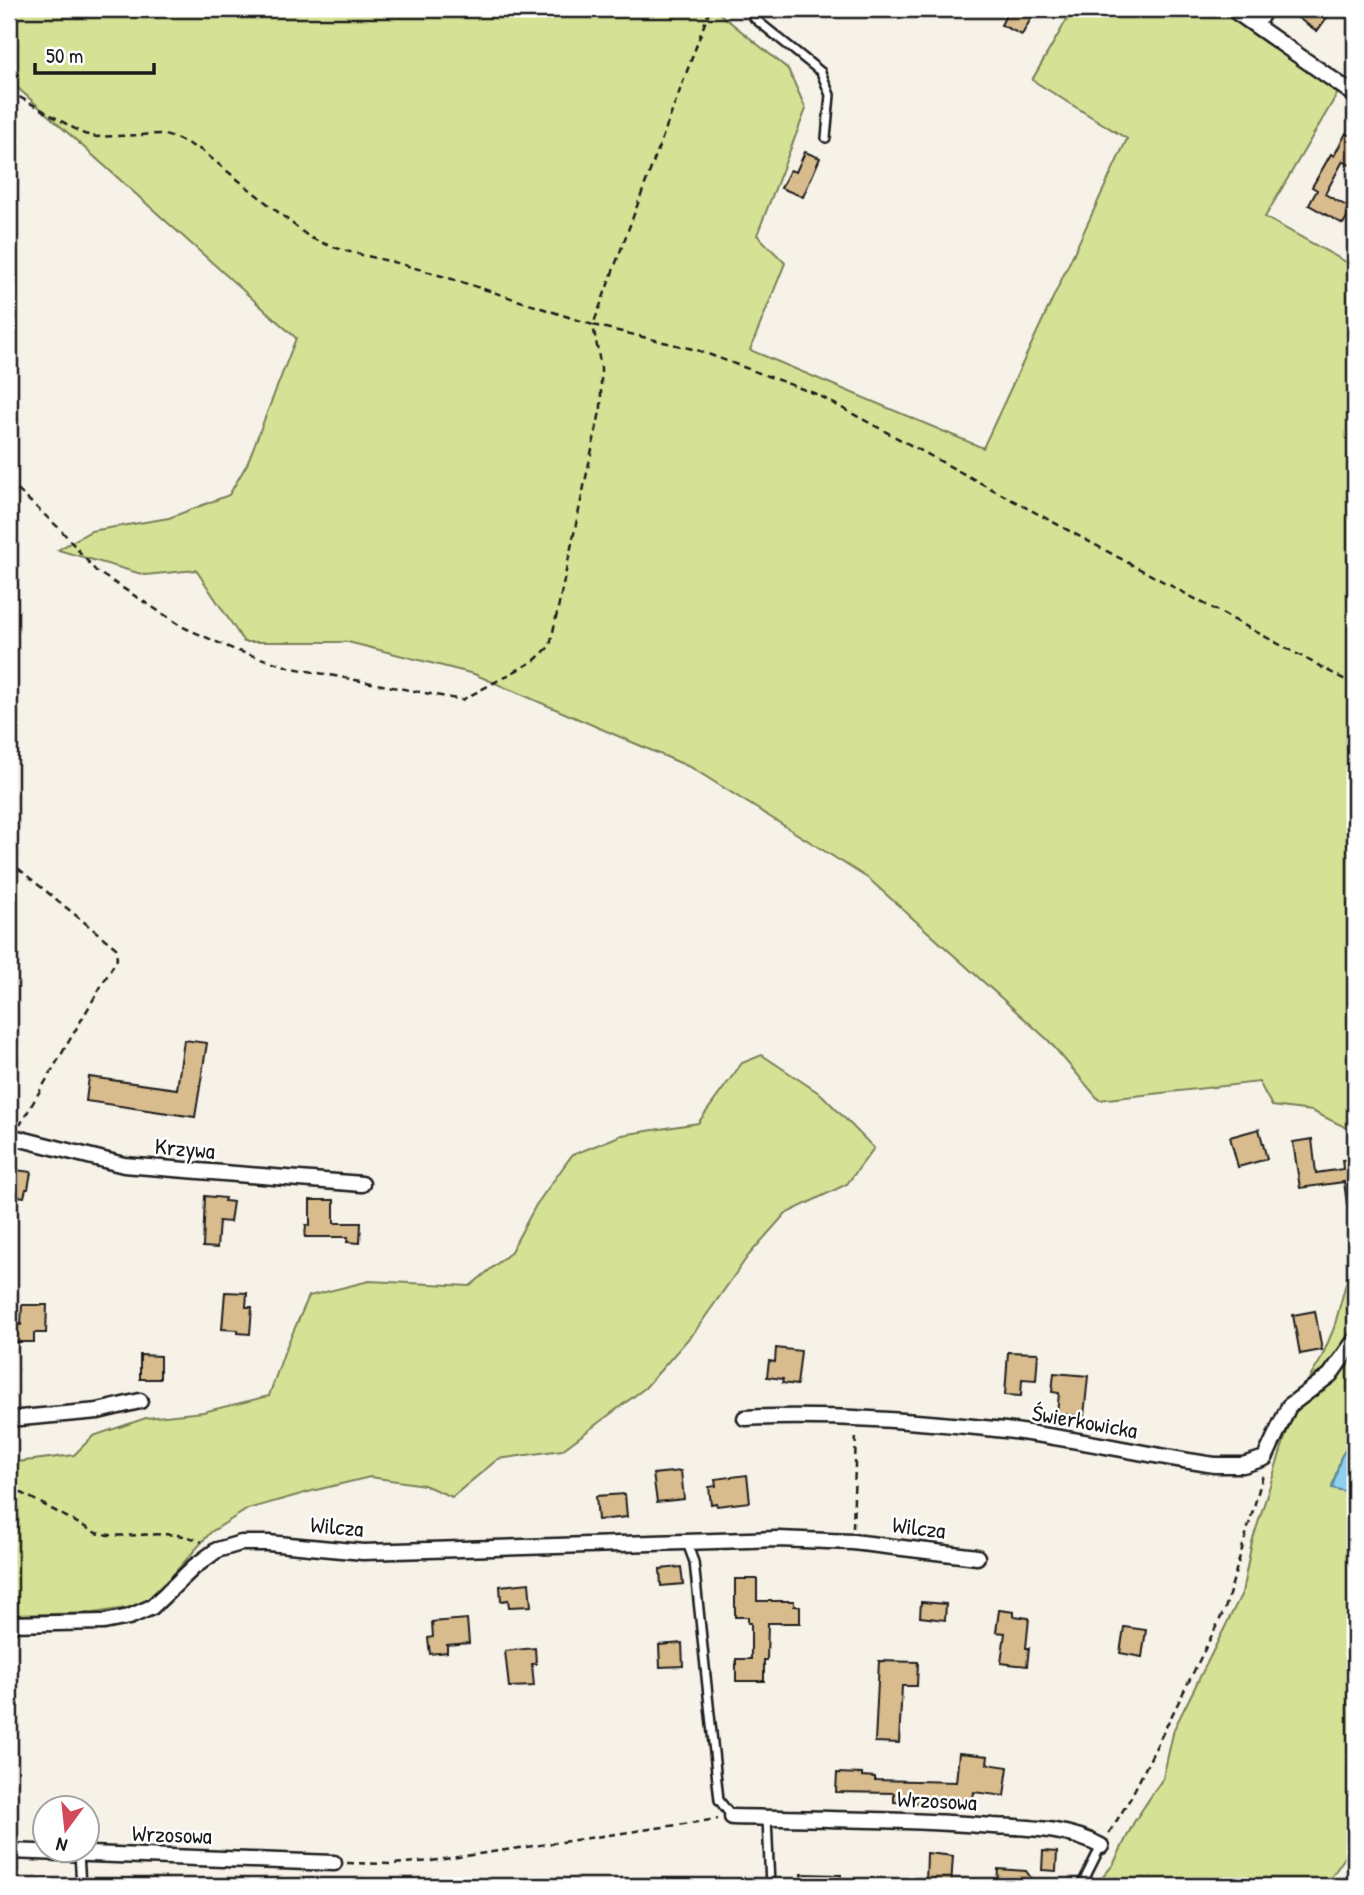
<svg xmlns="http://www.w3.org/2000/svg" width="1364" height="1895" viewBox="0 0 1364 1895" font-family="'Patrick Hand',sans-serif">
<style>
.green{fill:#d5e295;stroke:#787f58;stroke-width:2}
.water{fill:#8ed0f0;stroke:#60889b;stroke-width:2}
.building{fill:#d9bc8e;stroke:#1c1c1c;stroke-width:2}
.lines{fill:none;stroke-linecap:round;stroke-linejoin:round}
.lane-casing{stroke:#1c1c1c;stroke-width:12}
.street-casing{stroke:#1c1c1c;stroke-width:19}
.path{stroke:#1c1c1c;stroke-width:2.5;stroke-dasharray:7 5;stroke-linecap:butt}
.lane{stroke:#fff;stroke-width:7}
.street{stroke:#fff;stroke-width:14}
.labels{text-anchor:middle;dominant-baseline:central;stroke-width:5;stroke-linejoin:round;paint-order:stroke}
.street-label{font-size:23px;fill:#1c1c1c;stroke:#fff}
</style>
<rect width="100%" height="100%" fill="#f7f2e8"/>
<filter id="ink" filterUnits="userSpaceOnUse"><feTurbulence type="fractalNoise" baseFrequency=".0143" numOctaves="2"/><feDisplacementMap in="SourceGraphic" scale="14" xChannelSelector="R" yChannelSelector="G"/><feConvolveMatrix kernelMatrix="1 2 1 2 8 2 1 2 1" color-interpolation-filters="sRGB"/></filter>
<g filter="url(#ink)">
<path class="green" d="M 9,9 L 714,9 L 788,69 L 806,109 L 757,235 L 785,263 L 750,350 L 983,448 L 1127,139 L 1032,80 L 1073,9 L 1219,9 L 1339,91 L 1265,217 L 1355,267 L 1355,1132 L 1312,1111 L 1272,1106 L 1259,1082 L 1099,1100 L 1048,1040 L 869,879 L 692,768 L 474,674 L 348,642 L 244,642 L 196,570 L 145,575 L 58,550 L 91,531 L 169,518 L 229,495 L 247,464 L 296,338 L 9,80 Z
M 762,1055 L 822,1095 L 874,1148 L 847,1184 L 785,1214 L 748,1256 L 696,1330 L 645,1388 L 562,1450 L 498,1459 L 452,1497 L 424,1485 L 370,1477 L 312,1491 L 248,1509 L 211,1532 L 153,1597 L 132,1607 L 94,1613 L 9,1615 L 9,1463 L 74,1455 L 93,1436 L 146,1418 L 203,1412 L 269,1396 L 285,1350 L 309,1296 L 369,1281 L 470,1286 L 510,1253 L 536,1205 L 572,1155 L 622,1135 L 698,1123 L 742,1063 Z
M 1355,1263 L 1355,1435 L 1341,1457 L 1332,1487 L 1355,1494 L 1355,1843 L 1325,1886 L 1095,1886 L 1113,1865 L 1134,1822 L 1163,1778 L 1174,1729 L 1242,1593 L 1252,1542 L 1298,1397 L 1320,1361 L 1334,1328 L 1346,1283 Z"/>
<path class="water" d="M 1355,1435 L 1355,1494 L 1332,1488 L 1341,1457 Z"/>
<path class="building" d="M 1009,9 L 1026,9 L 1034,13 L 1022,35 L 1001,25 Z
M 1285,9 L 1333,9 L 1317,31 Z
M 1346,133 L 1355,138 L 1355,168 L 1343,161 L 1325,194 L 1352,209 L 1343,224 L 1309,205 L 1317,190 L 1312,187 L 1331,154 L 1334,156 Z
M 805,152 L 820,158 L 803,197 L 781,188 L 790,170 L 796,172 Z
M 184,1040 L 207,1043 L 195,1117 L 86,1101 L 89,1077 L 177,1089 Z
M 1259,1129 L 1267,1159 L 1238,1167 L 1230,1137 Z
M 1312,1139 L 1316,1173 L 1343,1169 L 1342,1160 L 1355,1159 L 1355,1203 L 1347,1204 L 1344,1182 L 1300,1188 L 1293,1142 Z
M 9,1169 L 31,1172 L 28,1189 L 26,1189 L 24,1197 L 17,1196 L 9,1201 Z
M 205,1196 L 225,1198 L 224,1201 L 233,1202 L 230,1222 L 219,1221 L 217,1248 L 203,1247 Z
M 310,1200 L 334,1200 L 334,1223 L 361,1223 L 360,1243 L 347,1242 L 348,1237 L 305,1237 L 306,1225 L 310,1225 Z
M 225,1292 L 247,1293 L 246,1307 L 252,1307 L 250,1334 L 238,1333 L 238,1330 L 222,1329 Z
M 22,1305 L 47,1305 L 46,1333 L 34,1333 L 34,1342 L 9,1342 L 10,1324 L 21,1325 Z
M 1315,1311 L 1322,1350 L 1300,1354 L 1293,1315 Z
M 776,1348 L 801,1351 L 797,1385 L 782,1383 L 783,1379 L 767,1377 L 769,1361 L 775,1362 Z
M 1008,1352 L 1038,1353 L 1036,1380 L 1022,1379 L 1021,1396 L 1005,1395 Z
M 140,1355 L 160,1356 L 160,1379 L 140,1379 Z
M 1054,1373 L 1088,1376 L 1084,1416 L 1057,1414 L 1059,1393 L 1052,1392 Z
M 681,1471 L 684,1499 L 657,1502 L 653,1474 Z
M 747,1475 L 750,1502 L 717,1506 L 716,1503 L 711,1504 L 709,1487 L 716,1486 L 715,1479 Z
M 625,1494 L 627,1517 L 598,1520 L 596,1496 Z
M 681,1567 L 683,1584 L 661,1586 L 660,1569 Z
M 735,1579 L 757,1579 L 757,1601 L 794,1601 L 794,1606 L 800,1606 L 800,1623 L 768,1623 L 767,1660 L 764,1660 L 764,1681 L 736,1681 L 736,1659 L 751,1659 L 751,1623 L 748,1623 L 748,1617 L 735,1617 Z
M 529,1583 L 531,1606 L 509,1607 L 508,1600 L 501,1601 L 500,1586 Z
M 921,1602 L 946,1604 L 945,1620 L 920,1617 Z
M 999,1610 L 1014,1612 L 1014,1616 L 1029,1618 L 1026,1648 L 1029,1648 L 1027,1666 L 1001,1663 L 1005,1633 L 996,1632 Z
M 467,1619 L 469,1643 L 447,1645 L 447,1652 L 430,1654 L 428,1638 L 433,1637 L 432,1622 Z
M 1124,1627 L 1146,1630 L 1142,1657 L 1120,1653 Z
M 682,1643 L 683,1666 L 660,1667 L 659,1645 Z
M 535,1648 L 536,1664 L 532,1664 L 534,1686 L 509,1687 L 505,1651 Z
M 879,1661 L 918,1662 L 917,1686 L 902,1686 L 899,1743 L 875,1742 Z
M 959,1753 L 988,1756 L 987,1764 L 1008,1767 L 1004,1796 L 974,1792 L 972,1805 L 931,1800 L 931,1803 L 894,1802 L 894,1793 L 836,1792 L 837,1773 L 862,1774 L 862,1776 L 875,1777 L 875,1780 L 956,1782 Z
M 1043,1851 L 1057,1852 L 1056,1871 L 1042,1870 Z
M 927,1853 L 953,1856 L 951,1886 L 926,1884 Z
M 998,1869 L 1026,1871 L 1037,1886 L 997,1886 Z
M 801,1874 L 841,1875 L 841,1886 L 801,1886 Z"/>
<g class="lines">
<defs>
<path id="lane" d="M 752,9 L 754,18 L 821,72 L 830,95 L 826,138
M 687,1543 L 694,1562 L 719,1800 L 732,1817
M 767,1818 L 770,1886
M 79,1854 L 81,1886
M 1081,1886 L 1101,1846"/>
<path id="street" d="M 1232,9 L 1355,95
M 1256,25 L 1265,9
M 9,1136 L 124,1165 L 362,1184
M 745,1418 C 831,1414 919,1421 1005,1430 C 1076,1438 1145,1455 1215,1465 L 1243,1465 L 1265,1458 L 1289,1406 L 1330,1375 L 1355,1340
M 9,1419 L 98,1411 L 140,1401
M 9,1624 L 104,1622 L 129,1617 L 152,1607 L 194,1567 L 217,1550 L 241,1543 L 268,1543 L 363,1552 L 778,1539 L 853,1542 L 977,1557
M 732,1817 C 819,1819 906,1819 993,1826 C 1029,1828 1069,1828 1101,1846
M 9,1851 L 334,1863"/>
</defs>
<use href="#lane" class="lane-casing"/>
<use href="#street" class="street-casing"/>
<path class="path" d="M 9,91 L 84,134 L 97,137 L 161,134 L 178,139 L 201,150 L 309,237 C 340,252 365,255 397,263 C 463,281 528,304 593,325 L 710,9
M 9,482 L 61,530 L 96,571 L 185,628 L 235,650 L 292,668 L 462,700 L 534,661 L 550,646 L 601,407 L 601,368 L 593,325 L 697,350 L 816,394 L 1349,682
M 9,861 L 116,948 L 117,959 L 20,1125
M 9,1486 L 96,1533 C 130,1541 170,1526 202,1542
M 853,1528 L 856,1433
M 1109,1833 L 1130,1799 L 1225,1609 L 1263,1475
M 347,1863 L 391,1864 L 431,1861 L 718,1819"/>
<use href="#lane" class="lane"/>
<use href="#street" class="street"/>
</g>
</g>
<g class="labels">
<g class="street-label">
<text transform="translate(185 1148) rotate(5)">Krzywa</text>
<text transform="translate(1085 1421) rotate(10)">Świerkowicka</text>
<text transform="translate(337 1526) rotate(5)">Wilcza</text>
<text transform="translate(919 1527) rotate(7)">Wilcza</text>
<text transform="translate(937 1800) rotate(3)">Wrzosowa</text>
<text transform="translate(172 1834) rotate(2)">Wrzosowa</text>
</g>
</g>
<rect width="1364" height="1895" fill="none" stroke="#fff" stroke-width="35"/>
<rect x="18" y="18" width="1329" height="1860" fill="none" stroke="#1c1c1c" stroke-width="2.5" filter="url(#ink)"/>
<g transform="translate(66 1829) rotate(195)"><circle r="33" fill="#ffffff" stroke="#a4a4a4" stroke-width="2"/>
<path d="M0-5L12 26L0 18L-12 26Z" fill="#d1495b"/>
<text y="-10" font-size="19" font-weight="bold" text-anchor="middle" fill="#1c1c1c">N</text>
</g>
<path d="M35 63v10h119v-10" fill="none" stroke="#1c1c1c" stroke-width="3.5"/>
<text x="46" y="63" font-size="21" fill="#1c1c1c" stroke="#ffffff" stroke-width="5" paint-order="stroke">50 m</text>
</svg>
